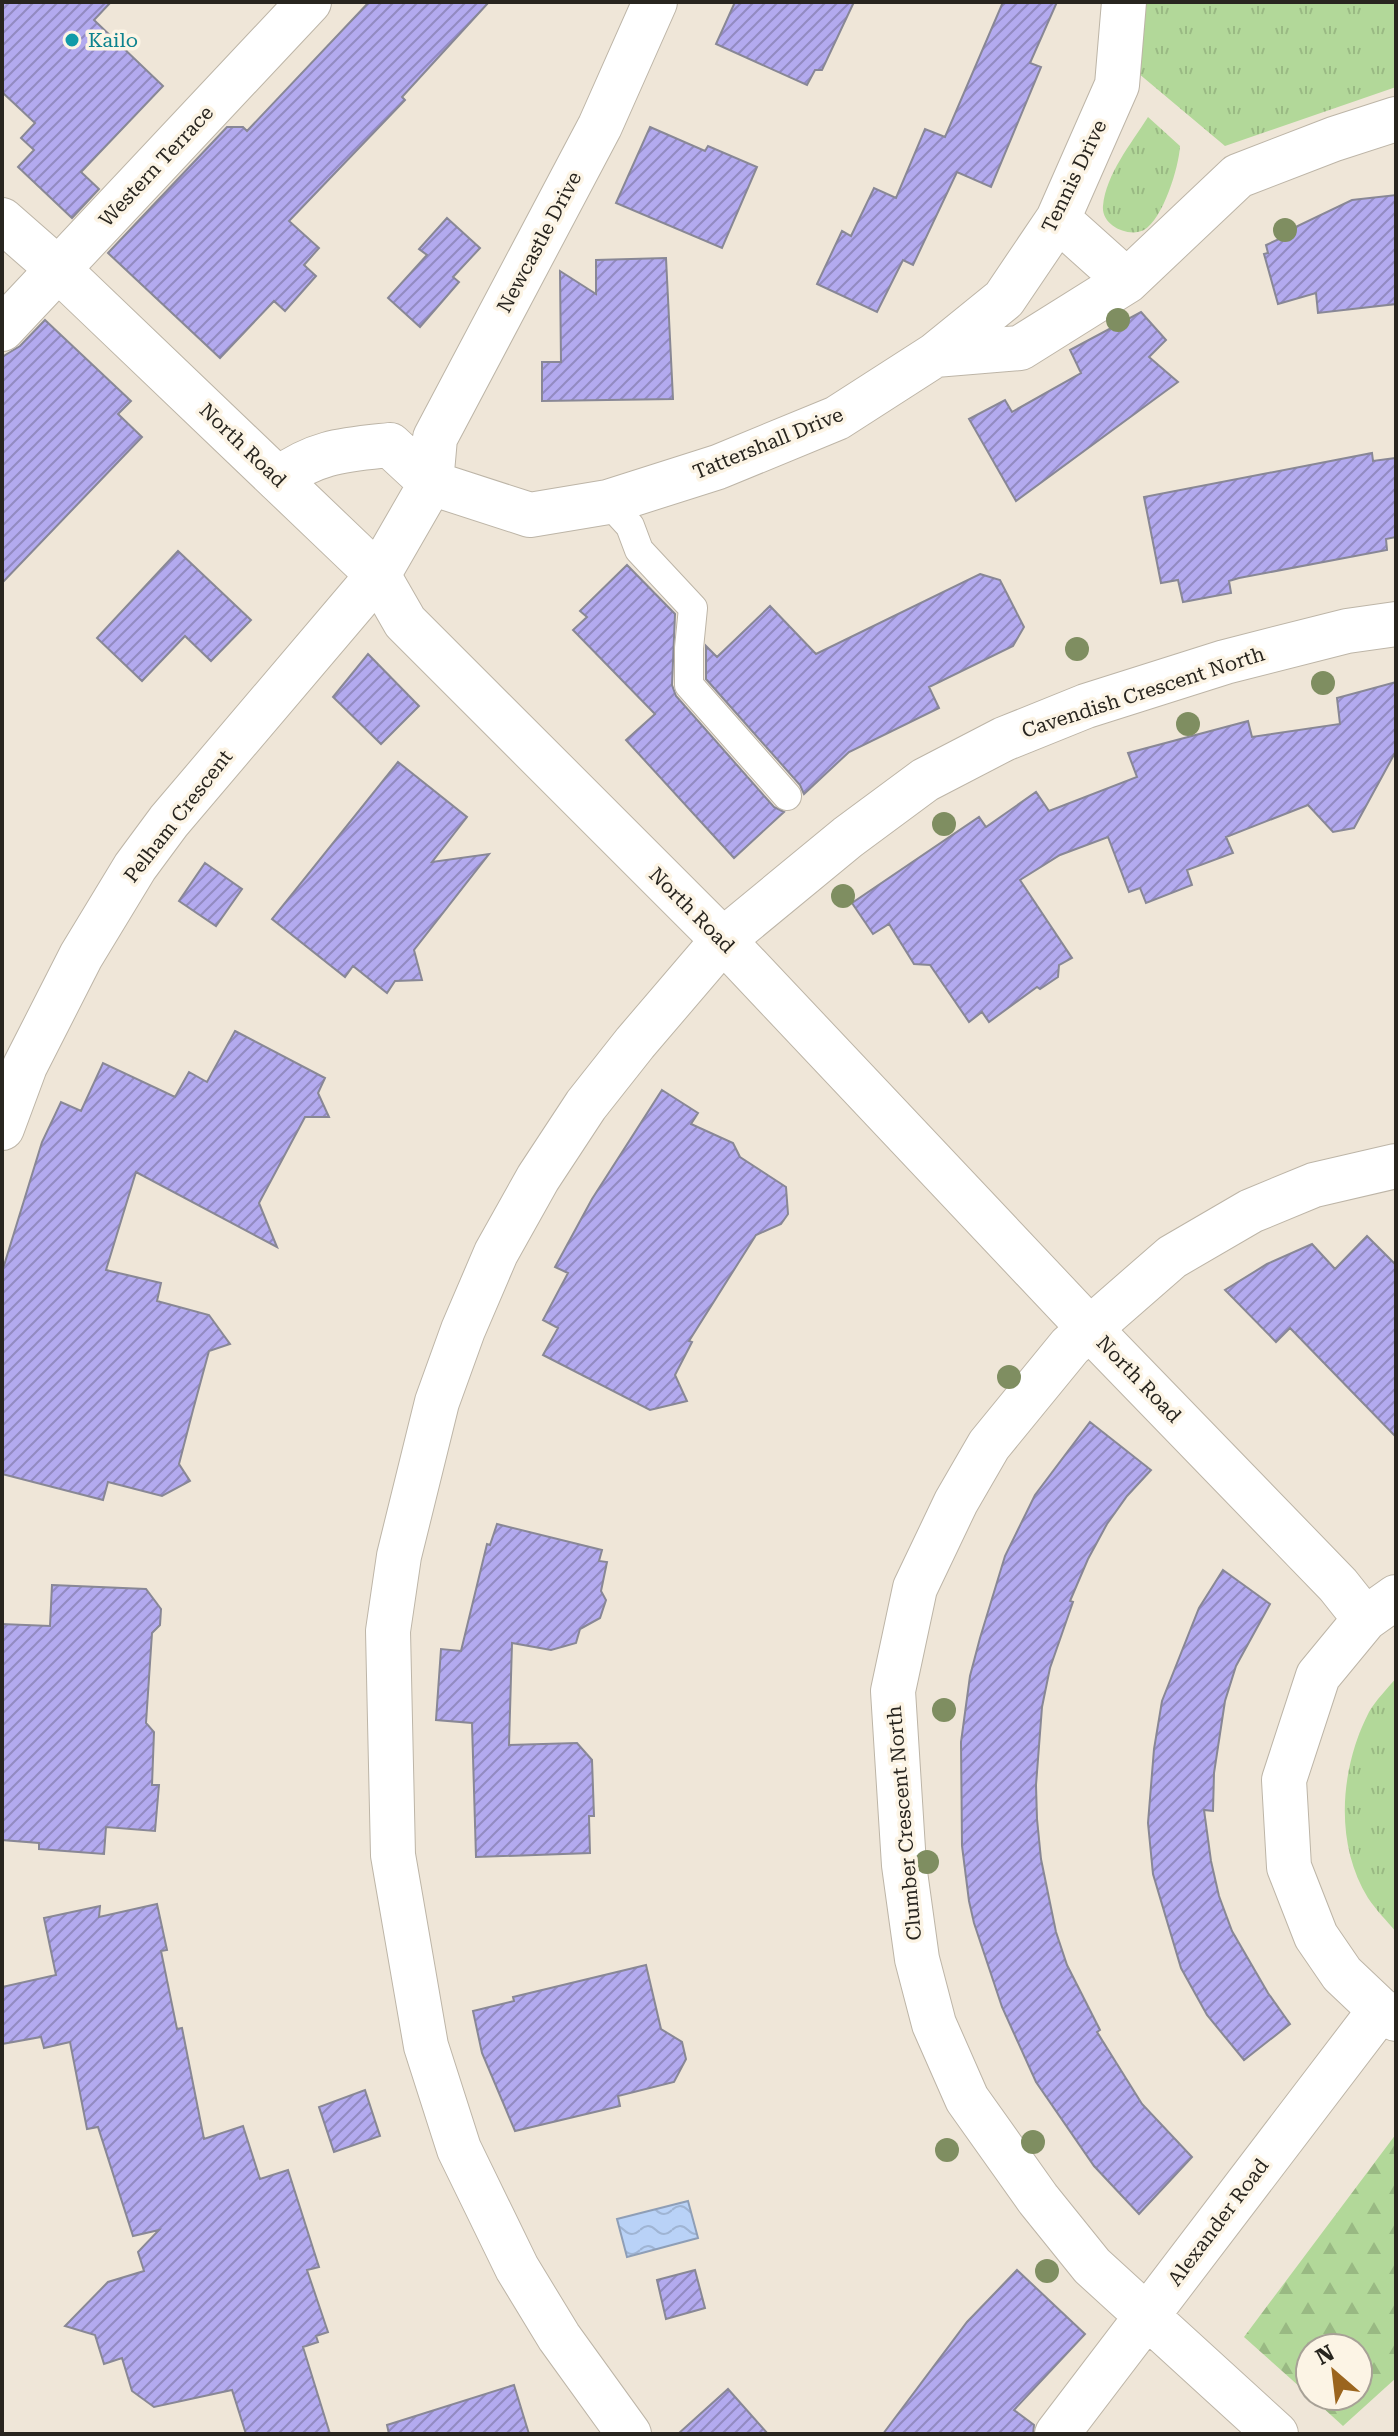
<svg xmlns="http://www.w3.org/2000/svg" width="1398" height="2436" viewBox="0 0 1398 2436" font-family="'Roboto Serif',serif">
<style>
.grass{fill:url(#grass-tufts)}
.forest{fill:url(#forest-firs)}
.water{fill:url(#water-waves);stroke:#8e9eb6;stroke-width:2}
.building{fill:url(#building-hatch);stroke:#888795;stroke-width:2}
.lines{fill:none;stroke-linecap:round;stroke-linejoin:round}
.service-casing{stroke:#bdb5a7;stroke-width:30}
.minor-casing{stroke:#bdb5a7;stroke-width:46}
.tertiary-casing{stroke:#bdb5a7;stroke-width:46}
.service{stroke:#fff;stroke-width:28}
.minor{stroke:#fff;stroke-width:44}
.tertiary{stroke:#fff;stroke-width:44}
.tree{fill:#7f8e61}
.culture-dot{fill:#0f9aa8;stroke:#fcf4e5;stroke-width:3}
.labels{text-anchor:middle;dominant-baseline:central;stroke-width:7;stroke-linejoin:round;paint-order:stroke}
.culture-label{font-size:20px;fill:#0d838f;stroke:#fcf4e5;text-anchor:start}
.street-label{font-size:20px;fill:#28251f;stroke:#fcf4e5}
</style>
<defs>
<pattern id="grass-tufts" width="24" height="20" patternUnits="userSpaceOnUse" patternTransform="scale(2)"><rect width="24" height="20" fill="#b2d899"/><path d="M3 7l-1-3M5 7V3M7 7l1-3M15 17l-1-3M17 17v-4M19 17l1-3" fill="none" stroke="#99b983"/></pattern>
<pattern id="forest-firs" width="22" height="20" patternUnits="userSpaceOnUse" patternTransform="scale(2)"><rect width="22" height="20" fill="#b2d899"/><path d="M5 1l3.5 6h-7zM16 11l3.5 6h-7z" fill="#99b983"/></pattern>
<pattern id="water-waves" width="16" height="10" patternUnits="userSpaceOnUse" patternTransform="scale(2)"><rect width="16" height="10" fill="#b9d2f7"/><path d="M0 5q4-4 8 0t8 0" fill="none" stroke="#9fb4d3"/></pattern>
<pattern id="building-hatch" width="6" height="6" patternUnits="userSpaceOnUse" patternTransform="scale(2)"><rect width="6" height="6" fill="#b3aaef"/><path d="M-1 1l2-2M0 6l6-6M5 7l2-2" fill="none" stroke="#928ac1"/></pattern>
</defs>
<rect width="100%" height="100%" fill="#efe6d8"/>
<path class="grass" d="M 1135,2 L 1396,2 L 1396,87 L 1225,146 L 1138,73 Z
M 1148,117 L 1180,146 C 1179,167 1163,219 1144,230 C 1128,238 1101,225 1103,206 C 1106,174 1131,144 1148,117 Z
M 1396,1678 L 1396,1932 C 1387,1921 1376,1910 1368,1898 C 1334,1843 1340,1768 1369,1712 C 1376,1700 1387,1689 1396,1678 Z"/>
<path class="forest" d="M 1396,2134 L 1396,2378 L 1343,2426 L 1310,2396 L 1358,2396 L 1358,2348 L 1310,2348 L 1310,2396 L 1244,2337 Z"/>
<path class="water" d="M 688,2201 L 698,2238 L 627,2257 L 617,2219 Z"/>
<path class="building" d="M 2,2 L 111,2 L 94,20 L 163,86 L 81,172 L 99,189 L 72,218 L 18,167 L 34,150 L 21,138 L 35,123 L 2,92 Z
M 369,2 L 489,2 L 402,97 L 405,100 L 289,221 L 319,248 L 304,265 L 316,276 L 285,311 L 274,301 L 220,358 L 108,253 L 227,127 L 243,127 L 247,131 Z
M 735,2 L 854,2 L 822,70 L 815,70 L 807,85 L 716,44 Z
M 1003,2 L 1057,2 L 1030,63 L 1041,67 L 991,187 L 957,172 L 913,265 L 903,260 L 877,312 L 817,284 L 842,231 L 851,236 L 874,188 L 896,198 L 925,129 L 945,137 Z
M 650,127 L 705,151 L 708,146 L 757,167 L 722,248 L 616,203 Z
M 1396,195 L 1396,304 L 1318,313 L 1316,293 L 1278,304 L 1264,254 L 1268,253 L 1266,245 L 1286,236 L 1285,232 L 1352,200 Z
M 447,218 L 480,248 L 453,277 L 459,282 L 420,327 L 388,298 L 427,255 L 419,249 Z
M 666,258 L 673,399 L 542,401 L 542,362 L 561,362 L 560,271 L 596,294 L 596,260 Z
M 1141,312 L 1166,340 L 1149,357 L 1178,382 L 1016,501 L 969,419 L 1005,400 L 1012,412 L 1081,373 L 1070,350 Z
M 45,320 L 131,401 L 118,414 L 142,437 L 2,583 L 2,357 L 20,346 Z
M 1372,453 L 1373,461 L 1396,458 L 1396,537 L 1386,539 L 1387,550 L 1239,578 L 1229,581 L 1231,593 L 1183,602 L 1178,580 L 1161,583 L 1144,497 Z
M 178,551 L 251,620 L 211,661 L 185,636 L 142,681 L 97,638 Z
M 627,565 L 675,614 L 672,685 L 676,696 L 774,807 L 784,812 L 734,858 L 626,740 L 655,714 L 573,630 L 587,617 L 580,611 Z
M 980,574 L 1000,580 L 1024,627 L 1013,646 L 929,687 L 939,708 L 849,752 L 804,794 L 800,785 L 706,679 L 706,646 L 717,657 L 770,606 L 816,654 Z
M 368,654 L 419,706 L 381,744 L 333,697 Z
M 1396,682 L 1396,751 L 1354,828 L 1333,832 L 1308,805 L 1226,837 L 1233,853 L 1187,870 L 1192,885 L 1146,903 L 1140,888 L 1129,892 L 1108,837 L 1060,855 L 1020,880 L 1072,958 L 1059,965 L 1058,977 L 1040,989 L 1037,987 L 989,1022 L 982,1012 L 969,1022 L 930,965 L 914,964 L 889,924 L 873,934 L 852,903 L 979,817 L 986,827 L 1036,792 L 1049,811 L 1137,777 L 1128,753 L 1248,721 L 1252,737 L 1340,724 L 1337,698 Z
M 398,762 L 467,817 L 432,862 L 489,854 L 414,950 L 422,980 L 395,981 L 387,993 L 353,966 L 345,977 L 272,919 Z
M 205,863 L 242,889 L 216,926 L 179,901 Z
M 235,1031 L 325,1078 L 318,1093 L 329,1117 L 305,1117 L 259,1203 L 277,1247 L 136,1172 L 106,1270 L 161,1283 L 157,1301 L 209,1315 L 230,1344 L 209,1351 L 193,1410 L 179,1464 L 190,1481 L 162,1496 L 108,1482 L 103,1500 L 2,1474 L 2,1272 L 42,1142 L 61,1102 L 81,1111 L 103,1063 L 175,1097 L 189,1072 L 207,1082 Z
M 662,1090 L 698,1113 L 691,1124 L 733,1143 L 740,1157 L 786,1187 L 788,1214 L 781,1224 L 756,1235 L 689,1341 L 692,1342 L 675,1375 L 687,1401 L 650,1410 L 543,1355 L 558,1328 L 543,1320 L 568,1273 L 555,1267 L 592,1199 Z
M 1367,1236 L 1396,1265 L 1396,1437 L 1290,1328 L 1276,1342 L 1225,1290 L 1267,1264 L 1312,1244 L 1335,1269 Z
M 1090,1422 L 1151,1470 L 1127,1496 L 1107,1524 L 1088,1559 L 1070,1601 L 1073,1602 L 1050,1668 L 1042,1707 L 1036,1785 L 1037,1819 L 1041,1859 L 1056,1932 L 1067,1965 L 1100,2030 L 1097,2032 L 1142,2104 L 1192,2157 L 1139,2214 L 1094,2166 L 1036,2082 L 1002,2007 L 974,1923 L 969,1901 L 962,1846 L 961,1742 L 970,1676 L 980,1638 L 1005,1556 L 1035,1495 Z
M 497,1524 L 602,1550 L 599,1561 L 607,1562 L 601,1591 L 606,1600 L 600,1618 L 580,1629 L 576,1643 L 551,1650 L 512,1643 L 509,1745 L 577,1743 L 592,1760 L 594,1816 L 589,1816 L 590,1853 L 476,1857 L 472,1723 L 436,1720 L 441,1649 L 461,1651 L 487,1544 L 490,1545 Z
M 1223,1570 L 1270,1604 L 1236,1666 L 1225,1701 L 1214,1773 L 1213,1811 L 1204,1810 L 1211,1861 L 1219,1896 L 1232,1931 L 1268,1993 L 1290,2024 L 1244,2060 L 1207,2015 L 1181,1968 L 1153,1874 L 1148,1823 L 1154,1749 L 1162,1701 L 1199,1608 Z
M 52,1585 L 146,1589 L 161,1609 L 160,1625 L 152,1633 L 146,1723 L 154,1732 L 152,1785 L 159,1785 L 155,1831 L 106,1827 L 104,1854 L 39,1849 L 39,1843 L 2,1840 L 2,1624 L 50,1626 Z
M 157,1904 L 167,1950 L 161,1951 L 177,2029 L 182,2028 L 204,2139 L 243,2126 L 260,2179 L 288,2170 L 319,2267 L 307,2270 L 328,2332 L 316,2336 L 318,2342 L 303,2347 L 330,2434 L 246,2434 L 232,2390 L 154,2407 L 132,2391 L 122,2358 L 104,2364 L 95,2335 L 65,2326 L 108,2282 L 144,2271 L 138,2252 L 159,2230 L 133,2236 L 98,2127 L 87,2129 L 70,2042 L 44,2048 L 41,2037 L 2,2044 L 2,1987 L 56,1975 L 44,1918 L 100,1906 L 99,1917 Z
M 646,1965 L 661,2029 L 682,2042 L 686,2059 L 674,2082 L 618,2096 L 620,2106 L 515,2131 L 482,2053 L 473,2011 L 514,2001 L 513,1997 Z
M 365,2090 L 380,2136 L 334,2152 L 319,2107 Z
M 695,2270 L 705,2308 L 666,2319 L 657,2280 Z
M 1017,2270 L 1085,2334 L 1014,2410 L 1034,2425 L 1033,2434 L 883,2434 L 967,2322 Z
M 514,2385 L 529,2434 L 389,2434 L 387,2425 Z
M 728,2389 L 768,2434 L 678,2434 Z"/>
<g class="lines">
<defs>
<path id="service" d="M 608,502 L 630,526 L 639,550 L 693,608 L 689,648 L 689,685 L 787,796"/>
<path id="minor" d="M 1058,219 L 1127,281
M 2,329 L 309,2
M 935,355 L 1020,348 L 1127,281 L 1238,176 L 1334,139 L 1396,119
M 278,479 C 317,451 343,450 390,445 L 431,483 L 530,515 L 608,502 L 718,467 L 837,418 L 935,355 L 1004,299 L 1058,219 L 1117,85 L 1124,2
M 2,1128 L 25,1066 L 81,956 L 135,867 L 169,821 L 378,575 L 431,483 L 435,438 L 600,126 L 655,2
M 629,2434 L 559,2337 L 517,2268 L 459,2149 L 426,2046 L 393,1855 L 388,1631 L 399,1556 L 437,1402 L 463,1330 L 496,1253 L 538,1178 L 586,1105 L 635,1043 L 723,940 L 848,837 L 925,780 L 1004,739 L 1086,706 L 1225,662 L 1347,631 L 1396,624
M 1057,2434 L 1380,2010
M 1276,2434 L 1092,2266 L 1038,2199 L 967,2099 L 934,2024 L 917,1959 L 904,1865 L 893,1691 L 915,1588 L 956,1502 L 989,1445 L 1070,1346 L 1172,1257 L 1251,1211 L 1314,1185 L 1396,1166"/>
<path id="tertiary" d="M 2,220 L 59,270 L 378,575 L 405,622 L 723,940 L 1091,1330 L 1338,1585 L 1365,1619
M 1396,1597 L 1365,1619 L 1318,1676 L 1284,1780 L 1289,1867 L 1316,1936 L 1342,1974 L 1380,2010 L 1396,2019"/>
</defs>
<use href="#service" class="service-casing"/>
<use href="#minor" class="minor-casing"/>
<use href="#tertiary" class="tertiary-casing"/>
<use href="#service" class="service"/>
<use href="#minor" class="minor"/>
<use href="#tertiary" class="tertiary"/>
</g>
<g class="tree">
<circle cx="1285" cy="230" r="12"/>
<circle cx="1118" cy="320" r="12"/>
<circle cx="1077" cy="649" r="12"/>
<circle cx="1323" cy="683" r="12"/>
<circle cx="1188" cy="724" r="12"/>
<circle cx="944" cy="824" r="12"/>
<circle cx="843" cy="896" r="12"/>
<circle cx="1009" cy="1377" r="12"/>
<circle cx="944" cy="1710" r="12"/>
<circle cx="927" cy="1862" r="12"/>
<circle cx="1033" cy="2142" r="12"/>
<circle cx="947" cy="2150" r="12"/>
<circle cx="1047" cy="2271" r="12"/>
</g>
<circle class="culture-dot" cx="72" cy="40" r="8"/>
<g class="labels">
<g class="culture-label">
<text x="88" y="40">Kailo</text>
</g>
<g class="street-label">
<text transform="translate(156 166) rotate(-47)">Western Terrace</text>
<text transform="translate(1074 176) rotate(-64)">Tennis Drive</text>
<text transform="translate(539 242) rotate(-62)">Newcastle Drive</text>
<text transform="translate(768 443) rotate(-22)">Tattershall Drive</text>
<text transform="translate(243 445) rotate(44)">North Road</text>
<text transform="translate(1143 692) rotate(-18)">Cavendish Crescent North</text>
<text transform="translate(178 816) rotate(-52)">Pelham Crescent</text>
<text transform="translate(692 910) rotate(45)">North Road</text>
<text transform="translate(1139 1379) rotate(46)">North Road</text>
<text transform="translate(904 1823) rotate(-95)">Clumber Crescent North</text>
<text transform="translate(1218 2222) rotate(-53)">Alexander Road</text>
</g>
</g>
<rect width="1398" height="2436" fill="none" stroke="#28251f" stroke-width="8"/>
<g transform="translate(1334 2372) rotate(332)"><circle r="38" fill="#fcf4e5" stroke="#a7a196" stroke-width="2"/>
<path d="M0-6L14 30L0 20L-14 30Z" fill="#9b651e"/>
<text y="-12" font-size="22" font-weight="bold" text-anchor="middle" fill="#28251f">N</text>
</g>
</svg>
